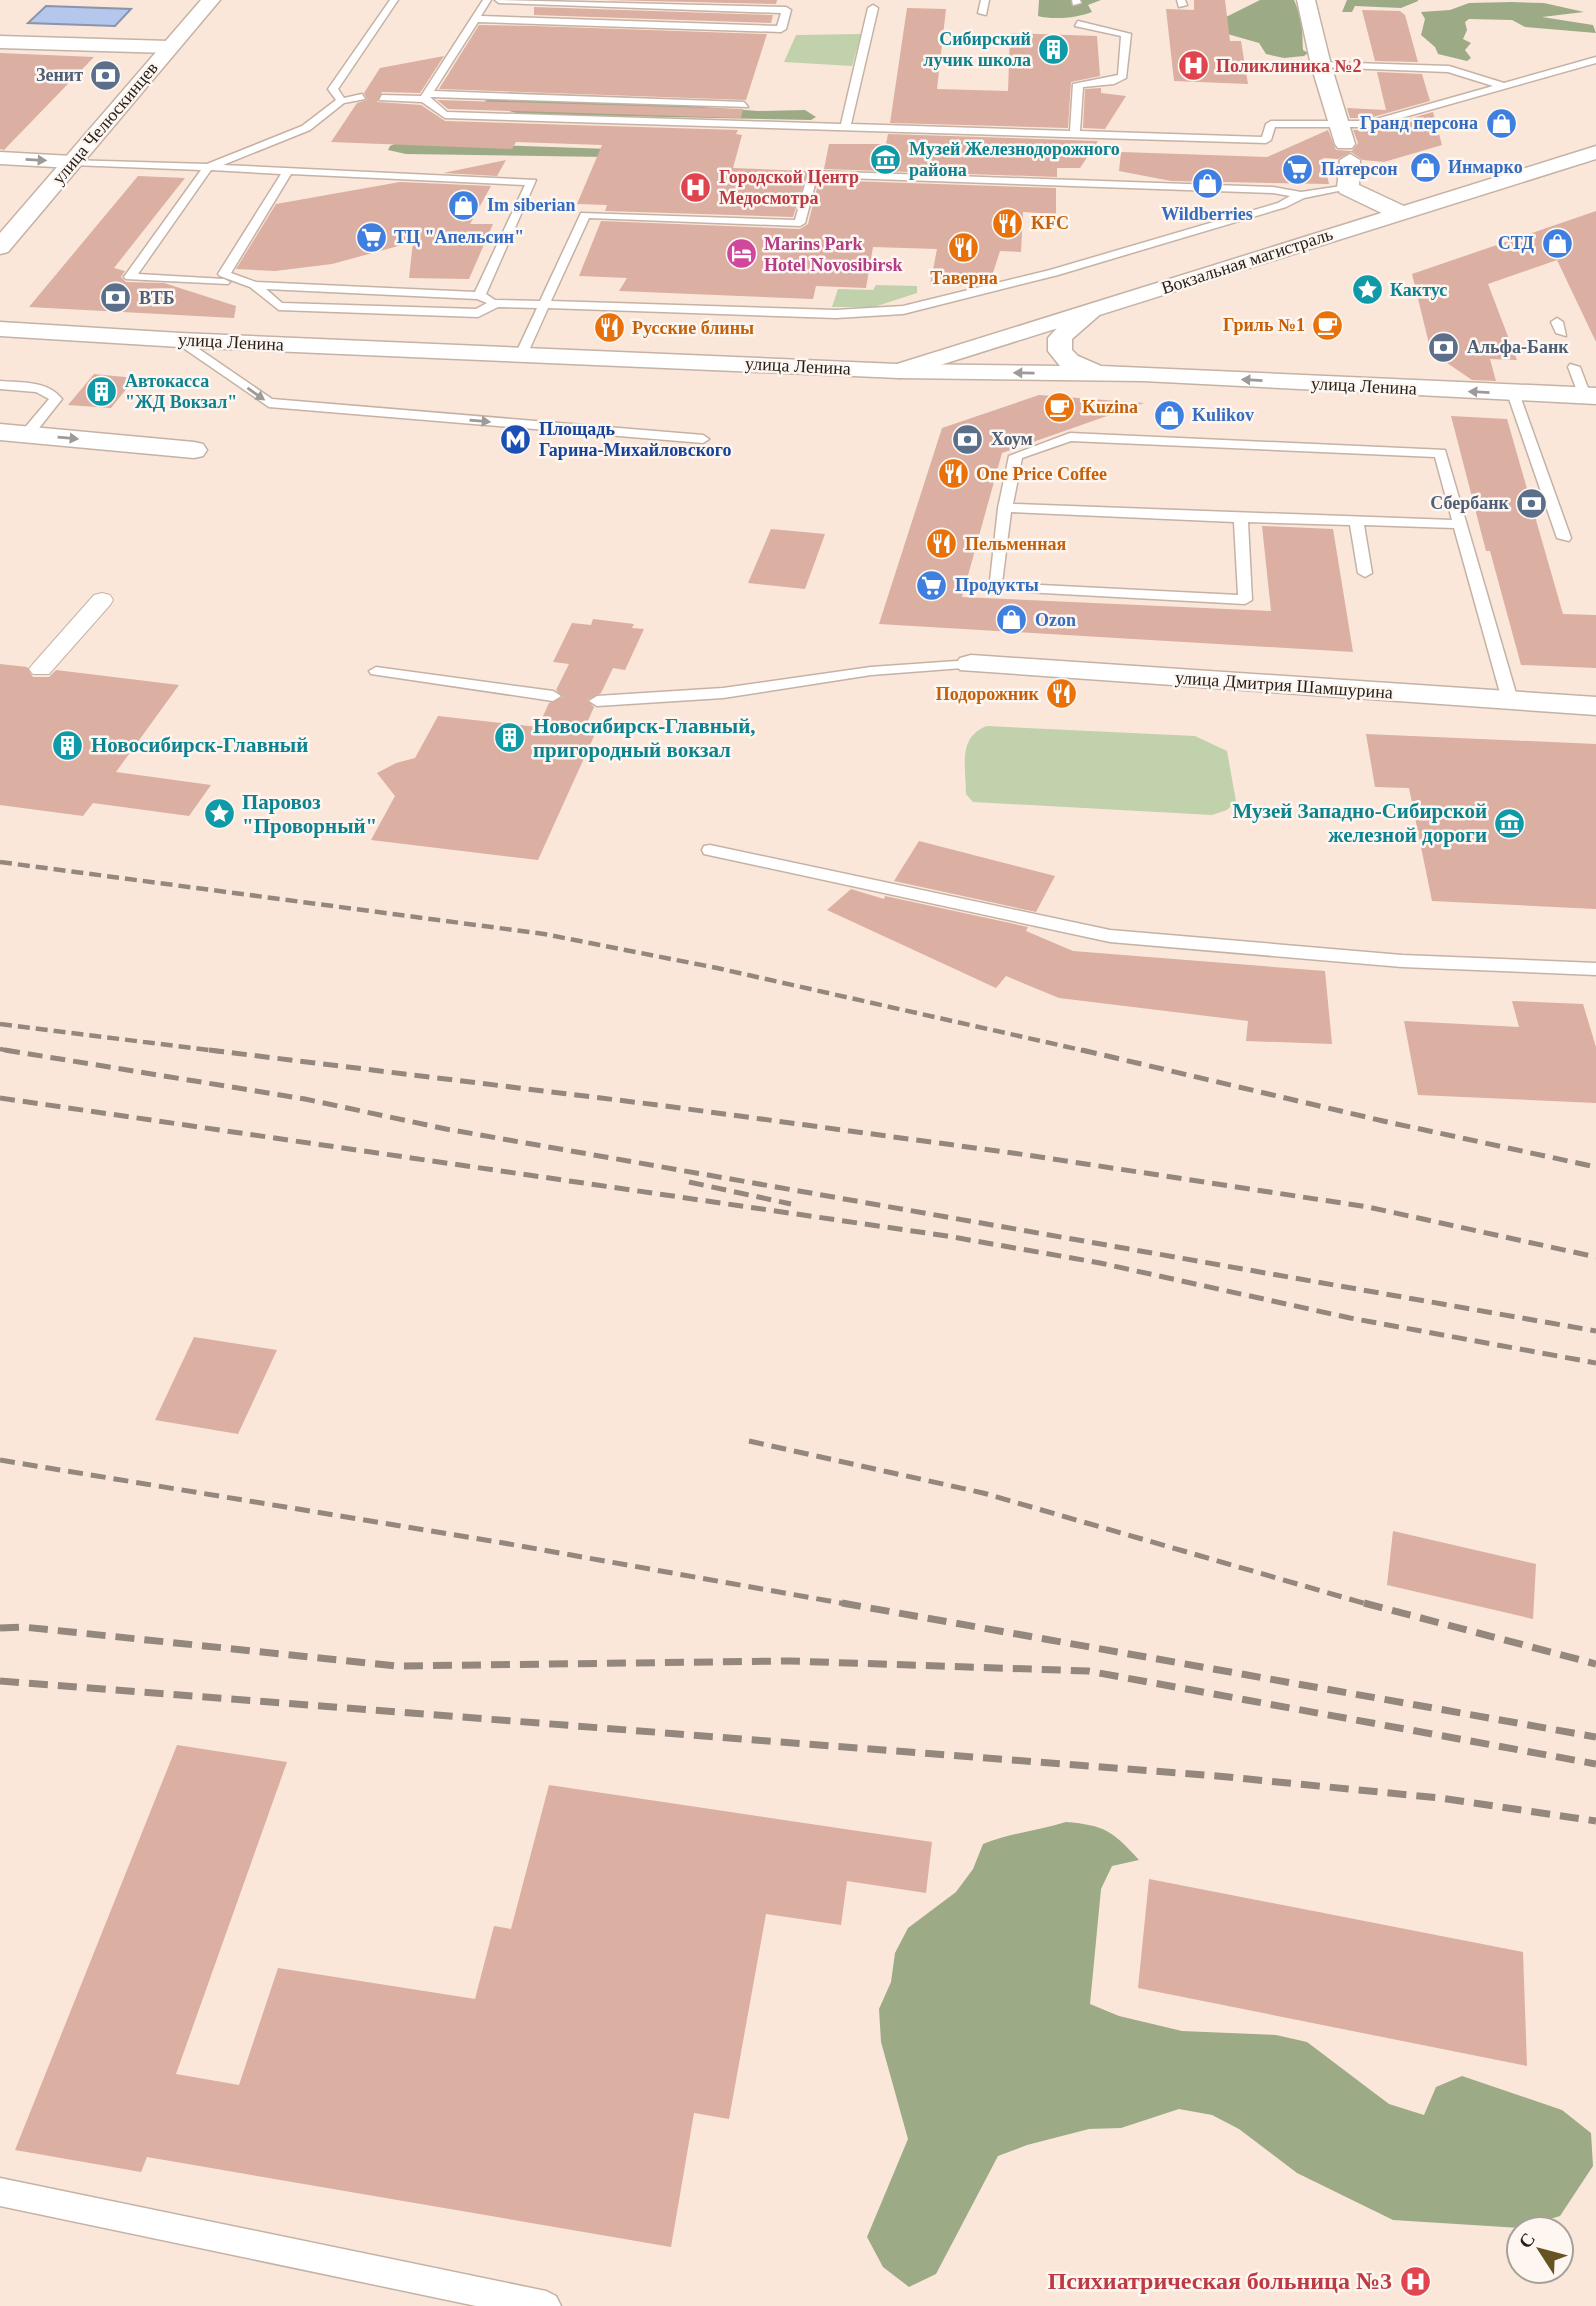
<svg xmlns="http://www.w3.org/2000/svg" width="1596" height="2306" viewBox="0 0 1596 2306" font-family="Georgia,serif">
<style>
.green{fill:#c1d1ab}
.forest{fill:#9cab86}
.water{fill:#b5c7ec;stroke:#8a94ad;stroke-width:2}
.building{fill:#dbafa1}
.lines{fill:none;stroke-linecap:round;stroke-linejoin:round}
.service-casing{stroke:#c5b2a5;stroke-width:3}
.pedestrian-casing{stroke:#c5b2a5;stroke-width:2}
.minor-casing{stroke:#c5b2a5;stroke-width:3}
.tertiary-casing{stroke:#c5b2a5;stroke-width:3}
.secondary-casing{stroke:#c5b2a5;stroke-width:3}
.service{fill:#fff;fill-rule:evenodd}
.pedestrian{fill:#fff;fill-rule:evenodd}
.minor{fill:#fff;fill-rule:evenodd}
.tertiary{fill:#fff;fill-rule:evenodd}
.secondary{fill:#fff;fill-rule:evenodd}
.rail-far2{stroke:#94877d;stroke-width:4.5;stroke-dasharray:12 6;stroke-linecap:butt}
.rail-far1{stroke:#94877d;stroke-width:5;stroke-dasharray:15 8;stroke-linecap:butt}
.rail{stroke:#94877d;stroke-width:7;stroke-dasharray:19 10;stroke-linecap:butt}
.oneway{fill:#9d9a98}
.labels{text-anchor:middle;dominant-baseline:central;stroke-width:5;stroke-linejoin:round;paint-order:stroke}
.far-culture-label{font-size:18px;font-weight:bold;fill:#0d838f;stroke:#fef6f1;text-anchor:start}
.far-health-label{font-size:18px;font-weight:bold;fill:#be3a42;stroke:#fef6f1;text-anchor:start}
.far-service-label{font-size:18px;font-weight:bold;fill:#4e5e75;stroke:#fef6f1;text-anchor:start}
.far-street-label{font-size:18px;fill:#251e19;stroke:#fef6f1}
.far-shop-label{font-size:18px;font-weight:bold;fill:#366cbe;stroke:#fef6f1;text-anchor:start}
.far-food-label{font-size:18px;font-weight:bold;fill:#c56008;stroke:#fef6f1;text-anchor:start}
.far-hotel-label{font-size:18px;font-weight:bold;fill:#b23c85;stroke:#fef6f1;text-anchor:start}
.far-transit-label{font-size:18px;font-weight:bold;fill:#164399;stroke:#fef6f1;text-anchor:start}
.culture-label{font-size:21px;font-weight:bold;fill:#0d838f;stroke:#fef6f1;text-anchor:start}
.near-health-label{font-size:24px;font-weight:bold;fill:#be3a42;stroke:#fef6f1;text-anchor:end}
</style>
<rect width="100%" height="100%" fill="#fae7d9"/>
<path class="green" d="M 861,34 L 852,66 L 784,62 L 796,35 Z
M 876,285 L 917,286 L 917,293 L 874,307 L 832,307 L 838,289 L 873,290 Z
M 987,726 L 1195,736 L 1227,751 L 1236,801 L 1227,810 L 1212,815 L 973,802 L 966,794 C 966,767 957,737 987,726 Z"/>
<path class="forest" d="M 1039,0 L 1161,0 L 1101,0 L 1088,5 L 1092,12 C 1078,18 1052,20 1038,16 Z
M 1260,0 L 1294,0 C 1303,21 1302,27 1303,50 L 1308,53 L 1304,56 L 1284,58 L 1266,54 L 1259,43 L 1217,31 L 1222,19 Z
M 1347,0 L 1418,0 L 1418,1 L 1401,8 L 1355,6 L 1352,12 L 1342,12 Z
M 1512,2 L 1544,3 L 1584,12 L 1542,17 L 1593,25 L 1596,33 L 1525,27 L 1512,20 L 1469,19 L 1465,22 L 1467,30 L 1463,39 L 1471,43 L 1465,50 L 1471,58 L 1467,61 L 1438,54 L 1435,47 L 1421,35 L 1425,19 L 1421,12 L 1450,10 L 1469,3 Z
M 510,93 L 758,111 L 805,110 L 816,117 L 811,120 L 521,114 L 486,105 L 485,101 L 499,94 Z
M 399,142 L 610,149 L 607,157 L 406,154 L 388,150 L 390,146 Z
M 1066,1822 C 1104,1825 1113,1831 1139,1860 L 1112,1866 L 1101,1889 L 1090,2004 L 1119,2016 L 1182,2031 L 1276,2035 L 1307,2042 L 1389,2104 L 1424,2115 L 1436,2087 L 1462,2076 L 1562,2110 L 1591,2133 L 1593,2166 L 1560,2216 L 1520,2228 L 1393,2220 L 1297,2173 L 1239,2129 L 1212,2115 L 1179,2109 L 1121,2128 L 1089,2129 L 1027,2145 L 998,2156 L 936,2274 L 909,2287 L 883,2267 L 867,2237 L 908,2139 L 881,2042 L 879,2009 L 891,1982 L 895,1953 L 908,1928 L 956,1892 L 973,1869 L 983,1844 C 1010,1833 1038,1831 1066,1822 Z"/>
<path class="water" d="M 46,6 L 131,9 L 115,26 L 28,23 Z"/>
<path class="building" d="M 604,0 L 777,0 L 776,4 Z
M 1194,0 L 1225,0 L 1230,41 L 1241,41 L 1248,84 L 1174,81 L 1166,9 L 1194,10 Z
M 534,7 L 773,15 L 771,23 L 534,15 Z
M 907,8 L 946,9 L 937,89 L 1008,91 L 1010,33 L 1097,36 L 1100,76 L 1071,82 L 1068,128 L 890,123 Z
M 1362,10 L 1400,11 L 1405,15 L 1418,62 L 1375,61 Z
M 479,25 L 534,26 L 767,34 L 746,100 L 439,89 Z
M 0,53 L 94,57 L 4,150 L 0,149 Z
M 444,56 L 420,93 L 382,92 L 377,102 L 421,105 L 445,121 L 738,130 L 736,134 L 742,135 L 733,168 L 808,171 L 793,217 L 605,211 L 607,205 L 577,204 L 602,145 L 516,142 L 512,149 L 331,142 L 357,103 L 367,100 L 364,93 L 380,68 Z
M 1377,72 L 1422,74 L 1430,101 L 1369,118 L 1350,118 L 1347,108 L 1386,110 Z
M 1101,88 L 1101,93 L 1126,96 L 1105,129 L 1083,128 L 1085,89 Z
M 437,100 L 743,109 L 741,118 L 448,109 Z
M 1433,112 L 1442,145 L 1384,162 L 1363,160 L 1351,152 L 1338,159 L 1323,158 L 1329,184 L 1171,181 L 1119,171 L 1121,152 L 1267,157 L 1328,130 L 1336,150 L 1352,151 L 1358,143 L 1353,130 L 1370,130 Z
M 888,134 L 1098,141 L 1080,168 L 1057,168 L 1057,177 L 824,169 L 829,144 L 886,144 Z
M 506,160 L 497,176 L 443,173 Z
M 138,176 L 185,178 L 114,268 L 125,271 L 121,277 L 126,282 L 164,283 L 236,306 L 234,318 L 29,307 Z
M 819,180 L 1056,188 L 1056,214 L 1023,212 L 1021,252 L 1000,251 L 991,279 L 972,286 L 930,285 L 937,249 L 873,247 L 866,288 L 816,286 L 813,299 L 619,291 L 627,278 L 579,276 L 601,221 L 800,229 L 808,224 Z
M 400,182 L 491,186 L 470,224 L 493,224 L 469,279 L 409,278 L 413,242 L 332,264 L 275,271 L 236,269 L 276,204 Z
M 1596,211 L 1596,342 L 1557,260 L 1488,284 L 1517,360 L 1490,359 L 1496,381 L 1472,380 L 1431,352 L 1412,274 Z
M 94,374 L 135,378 L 111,408 L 68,405 Z
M 1039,395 L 1144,403 L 1002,453 L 962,597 L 1271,611 L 1262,526 L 1333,529 L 1353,652 L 879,624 L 942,428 Z
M 1451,416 L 1507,419 L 1563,614 L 1596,615 L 1596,668 L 1521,665 L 1490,551 L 1486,551 Z
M 771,529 L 825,534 L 805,589 L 748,583 Z
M 593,619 L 634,624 L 632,628 L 644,629 L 625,670 L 613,668 L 601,693 L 587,700 L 594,707 L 583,732 L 595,734 L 538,860 L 371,840 L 395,796 L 377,773 L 396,763 L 415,758 L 438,716 L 538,727 L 549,703 L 563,697 L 556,690 L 569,664 L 553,662 L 572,623 L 591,625 Z
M 0,664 L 27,667 L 33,677 L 49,677 L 56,670 L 179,685 L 116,772 L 211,785 L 189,816 L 93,803 L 83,816 L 0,805 Z
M 1366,734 L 1596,744 L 1596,909 L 1432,901 L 1409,788 L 1375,787 Z
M 919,841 L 1055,876 L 1036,912 L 894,881 Z
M 851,889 L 884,899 L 885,896 L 1028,927 L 1026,931 L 1073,951 L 1325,971 L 1332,1044 L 1246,1041 L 1248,1021 L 1059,998 L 1006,976 L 996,988 L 827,910 Z
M 1512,1001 L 1583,1004 L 1596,1047 L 1596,1103 L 1418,1095 L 1404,1021 L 1519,1027 Z
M 194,1337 L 277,1350 L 238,1434 L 155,1420 Z
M 1393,1531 L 1536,1564 L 1533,1619 L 1387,1585 Z
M 177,1745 L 287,1762 L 176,2074 L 239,2085 L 278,1968 L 475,1999 L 494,1926 L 511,1929 L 549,1785 L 932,1842 L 926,1893 L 847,1881 L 841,1925 L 766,1914 L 729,2119 L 694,2113 L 671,2247 L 147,2157 L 141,2172 L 15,2150 Z
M 1149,1879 L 1523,1952 L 1527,2066 L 1138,1988 Z"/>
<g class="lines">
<defs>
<path id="service" d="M 390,0 L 398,0 L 338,89 L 344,98 L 362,94 L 365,99 L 344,103 L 310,130 L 223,165 L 536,180 L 486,294 L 495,300 L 540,301 L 581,213 L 795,220 L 808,174 L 813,171 L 1273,187 L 1301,192 L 1348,185 L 1353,188 L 1304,198 L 1286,207 L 1058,275 L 903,314 L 836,318 L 548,308 L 527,355 L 521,359 L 515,355 L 537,308 L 498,307 L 478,317 L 279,310 L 250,287 L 220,276 L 218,274 L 281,174 L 211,170 L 138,274 L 224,279 L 230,282 L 228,284 L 126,279 L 124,277 L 201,170 L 72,165 L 67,162 L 68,160 L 207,164 L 302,126 L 336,100 L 328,89 ZM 291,174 L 525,185 L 475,292 L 256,282 L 231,273 ZM 817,177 L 1273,193 L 1290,196 L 1278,203 L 1050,270 L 903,306 L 836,310 L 551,301 L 589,218 L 800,226 L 805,223 ZM 266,289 L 477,299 L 487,303 L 476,309 L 282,303 Z
M 483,0 L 491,0 L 481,16 L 777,26 L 781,13 L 499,3 L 495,0 L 786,7 L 791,10 L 786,29 L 781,32 L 478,22 L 434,91 L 744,102 L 748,107 L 430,97 L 447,112 L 841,124 L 868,8 L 873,5 L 878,8 L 851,124 L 1070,131 L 1073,84 L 1118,75 L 1121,36 L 1075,26 L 1078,21 L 1131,34 L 1126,78 L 1114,84 L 1083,87 L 1080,131 L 1262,137 L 1266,124 L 1271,121 L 1369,121 L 1493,86 L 1448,72 L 1318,67 L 1321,62 L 1449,66 L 1504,83 L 1596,57 L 1596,63 L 1369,127 L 1275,127 L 1271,140 L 1266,143 L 445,118 L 422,102 L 379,100 L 382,95 L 421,96 Z
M 981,0 L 989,0 L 986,15 L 978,13 Z
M 1072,0 L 1080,0 L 1081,3 L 1073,5 Z
M 1177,0 L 1185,0 L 1187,5 L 1179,7 Z
M 1557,318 L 1563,322 L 1566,336 L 1556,333 L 1551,322 Z
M 180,336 L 272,399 L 703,435 L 709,439 L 703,443 L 269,407 L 176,343 L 174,340 Z
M 1570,364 L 1580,367 L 1591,396 L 1589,399 L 1579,396 L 1568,367 Z
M 0,381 C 22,383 47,380 62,399 L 32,437 L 22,437 L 22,431 L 49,399 L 36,392 L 0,389 Z
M 1509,390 L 1519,393 L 1571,538 L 1569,541 L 1557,538 L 1507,393 Z
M 1070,433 L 1445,450 L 1518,700 L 1510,705 L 1502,700 L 1454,528 L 1364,525 L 1372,573 L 1365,577 L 1358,573 L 1350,525 L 1248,522 L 1252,600 L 1245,604 L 989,590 L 998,508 L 1009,456 ZM 1071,441 L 1435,457 L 1452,520 L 1013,504 L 1022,458 ZM 1011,512 L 1234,522 L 1238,595 L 1002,583 Z
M 971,660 L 976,661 L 976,667 L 871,675 L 723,698 L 597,706 L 589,701 L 597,696 L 723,688 L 871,667 Z
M 376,667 L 553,691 L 561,696 L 553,701 L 371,674 L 369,671 Z
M 710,845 L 1110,930 L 1402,955 L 1596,963 L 1596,975 L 1402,967 L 1110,942 L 704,854 L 702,850 L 704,846 Z
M 0,2178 L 546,2291 L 556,2296 L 561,2306 L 476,2306 L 0,2206 Z"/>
<path id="pedestrian" d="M 102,593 L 110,595 L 113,600 L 110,605 L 49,674 L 33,674 L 29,669 L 33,664 L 94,595 Z"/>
<path id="minor" d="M 1297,0 L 1315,0 L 1331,65 L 1355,144 L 1352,148 L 1338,148 L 1335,144 L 1311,65 Z
M 0,36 L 169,41 L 178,47 L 169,53 L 0,48 Z
M 0,152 L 72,156 L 82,162 L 72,168 L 0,164 Z
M 1350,154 L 1360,160 L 1359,185 L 1406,207 L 1409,212 L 1406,217 L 1390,217 L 1340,193 L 1337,188 L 1340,160 Z
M 0,424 L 194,442 L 203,444 L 207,450 L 203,456 L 194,458 L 0,440 Z
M 971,655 L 1596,697 L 1596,715 L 960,670 L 956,664 L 960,658 Z"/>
<path id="tertiary" d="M 1092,304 L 1100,306 L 1104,311 L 1072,339 L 1072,350 L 1078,356 L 1101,366 L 1596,388 L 1596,404 L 1143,381 L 899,378 L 890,376 L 887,371 L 890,366 L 899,364 L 1060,366 L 1048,351 L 1048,338 L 1064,320 Z"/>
<path id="secondary" d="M 201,0 L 220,0 L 8,252 L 0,254 L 0,233 Z
M 1596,146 L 1596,159 L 899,378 L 180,347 L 0,336 L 0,322 L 180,333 L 897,364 Z"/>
</defs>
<use href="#service" class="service-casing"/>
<use href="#pedestrian" class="pedestrian-casing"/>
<use href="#minor" class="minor-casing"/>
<use href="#tertiary" class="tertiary-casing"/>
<use href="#secondary" class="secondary-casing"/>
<use href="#service" class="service"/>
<use href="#pedestrian" class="pedestrian"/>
<use href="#minor" class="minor"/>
<use href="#tertiary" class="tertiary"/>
<use href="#secondary" class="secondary"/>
<path class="rail-far2" d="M 0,862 L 544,934 L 717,968 L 1090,1052
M 0,1024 L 224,1052
M 0,1049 L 15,1052"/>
<path class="rail-far1" d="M 5,1050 L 305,1099 L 446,1129 L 1596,1331
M 209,1050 L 658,1105 L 1027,1155 L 1368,1207 L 1596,1257
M 1082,1050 L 1383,1121 L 1596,1167
M 0,1098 L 947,1236 L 1100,1263 L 1350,1318 L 1596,1363
M 689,1182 L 791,1204
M 749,1441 L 983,1493 L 1370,1605
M 0,1460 L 498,1542 L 852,1605"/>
<path class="rail" d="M 842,1603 L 1596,1737
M 1364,1603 L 1596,1664
M 0,1628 L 23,1627 L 397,1666 L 790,1661 L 1088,1671 L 1596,1764
M 0,1681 L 1217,1776 L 1440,1798 L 1596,1821"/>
</g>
<defs><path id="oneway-solid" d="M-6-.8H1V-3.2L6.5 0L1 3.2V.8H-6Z" transform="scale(1.75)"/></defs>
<g class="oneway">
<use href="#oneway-solid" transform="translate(36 160) rotate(3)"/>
<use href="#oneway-solid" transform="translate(1024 373) rotate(-179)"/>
<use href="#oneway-solid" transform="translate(1252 380) rotate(-177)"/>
<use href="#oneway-solid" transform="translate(1479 392) rotate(-177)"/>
<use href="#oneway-solid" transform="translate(256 394) rotate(35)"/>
<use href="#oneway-solid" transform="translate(480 421) rotate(5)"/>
<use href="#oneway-solid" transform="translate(68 438) rotate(5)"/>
</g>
<defs>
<symbol id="building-disc" viewBox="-11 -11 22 22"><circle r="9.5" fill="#0f9aa8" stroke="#fef6f1"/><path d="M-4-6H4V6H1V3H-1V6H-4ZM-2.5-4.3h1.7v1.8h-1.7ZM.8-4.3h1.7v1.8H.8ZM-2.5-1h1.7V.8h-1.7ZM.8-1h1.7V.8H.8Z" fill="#fff"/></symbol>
<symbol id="hospital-disc" viewBox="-11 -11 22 22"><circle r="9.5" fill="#e0444e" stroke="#fef6f1"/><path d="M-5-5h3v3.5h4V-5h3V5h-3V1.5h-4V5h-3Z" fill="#fff"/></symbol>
<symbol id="bank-disc" viewBox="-11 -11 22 22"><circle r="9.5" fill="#5c6f8a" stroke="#fef6f1"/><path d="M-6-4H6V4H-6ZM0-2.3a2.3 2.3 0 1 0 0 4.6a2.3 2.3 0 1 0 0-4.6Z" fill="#fff"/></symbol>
<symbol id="shop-disc" viewBox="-11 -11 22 22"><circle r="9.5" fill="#3f7fe0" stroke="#fef6f1"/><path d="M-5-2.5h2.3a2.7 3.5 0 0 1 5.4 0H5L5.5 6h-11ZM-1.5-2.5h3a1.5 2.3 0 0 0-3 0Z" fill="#fff"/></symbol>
<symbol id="museum-disc" viewBox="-11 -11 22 22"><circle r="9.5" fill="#0f9aa8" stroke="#fef6f1"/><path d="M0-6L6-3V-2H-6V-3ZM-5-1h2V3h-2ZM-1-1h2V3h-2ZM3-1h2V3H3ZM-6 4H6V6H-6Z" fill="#fff"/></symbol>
<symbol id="supermarket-disc" viewBox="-11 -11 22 22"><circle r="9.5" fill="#3f7fe0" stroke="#fef6f1"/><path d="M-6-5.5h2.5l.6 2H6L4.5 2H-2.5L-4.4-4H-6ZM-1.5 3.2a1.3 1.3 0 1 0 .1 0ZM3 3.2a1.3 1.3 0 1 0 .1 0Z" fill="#fff"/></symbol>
<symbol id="restaurant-disc" viewBox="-11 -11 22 22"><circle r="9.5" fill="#e8710a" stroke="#fef6f1"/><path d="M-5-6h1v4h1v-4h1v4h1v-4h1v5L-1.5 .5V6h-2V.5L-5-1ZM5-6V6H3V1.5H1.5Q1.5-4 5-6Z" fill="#fff"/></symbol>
<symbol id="hotel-disc" viewBox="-11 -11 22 22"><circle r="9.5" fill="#d1479c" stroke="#fef6f1"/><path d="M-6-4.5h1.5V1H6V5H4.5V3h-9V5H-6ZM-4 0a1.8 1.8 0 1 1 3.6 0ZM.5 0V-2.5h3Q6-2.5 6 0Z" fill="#fff"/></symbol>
<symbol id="sight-disc" viewBox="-11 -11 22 22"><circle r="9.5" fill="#0f9aa8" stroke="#fef6f1"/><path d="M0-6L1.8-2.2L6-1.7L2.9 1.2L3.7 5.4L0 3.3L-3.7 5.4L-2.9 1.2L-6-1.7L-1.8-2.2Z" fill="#fff"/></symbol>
<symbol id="cafe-disc" viewBox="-11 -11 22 22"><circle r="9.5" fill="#e8710a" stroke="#fef6f1"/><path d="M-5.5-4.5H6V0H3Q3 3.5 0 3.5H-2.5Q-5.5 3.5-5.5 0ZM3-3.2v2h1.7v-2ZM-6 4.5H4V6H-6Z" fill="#fff"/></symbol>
<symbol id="metro-disc" viewBox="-11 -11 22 22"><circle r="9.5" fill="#1a4fb4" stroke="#fef6f1"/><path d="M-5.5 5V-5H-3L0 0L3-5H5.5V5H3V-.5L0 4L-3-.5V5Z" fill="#fff"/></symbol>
</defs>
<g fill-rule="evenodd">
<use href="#building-disc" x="1036" y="32" width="35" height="35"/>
<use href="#hospital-disc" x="1176" y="48" width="35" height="35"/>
<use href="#bank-disc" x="88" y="58" width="35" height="35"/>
<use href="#shop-disc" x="1484" y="106" width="35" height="35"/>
<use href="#museum-disc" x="868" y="142" width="35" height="35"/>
<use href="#shop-disc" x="1408" y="150" width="35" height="35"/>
<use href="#supermarket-disc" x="1280" y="152" width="35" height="35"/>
<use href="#shop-disc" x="1190" y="166" width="35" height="35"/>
<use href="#hospital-disc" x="678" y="170" width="35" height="35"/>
<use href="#shop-disc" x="446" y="188" width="35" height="35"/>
<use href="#restaurant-disc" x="990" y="206" width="35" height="35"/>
<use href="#supermarket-disc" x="354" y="220" width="35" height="35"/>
<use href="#shop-disc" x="1540" y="226" width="35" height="35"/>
<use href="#restaurant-disc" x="946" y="230" width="35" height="35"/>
<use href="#hotel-disc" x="724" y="236" width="35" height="35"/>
<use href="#sight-disc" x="1350" y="272" width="35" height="35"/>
<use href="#bank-disc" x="98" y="280" width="35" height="35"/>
<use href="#cafe-disc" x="1310" y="308" width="35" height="35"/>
<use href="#restaurant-disc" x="592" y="310" width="35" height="35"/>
<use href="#bank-disc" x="1426" y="330" width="35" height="35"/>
<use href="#building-disc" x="84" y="374" width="35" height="35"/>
<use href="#cafe-disc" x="1042" y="390" width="35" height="35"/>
<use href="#shop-disc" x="1152" y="398" width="35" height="35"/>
<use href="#metro-disc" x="498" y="422" width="35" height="35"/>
<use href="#bank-disc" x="950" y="422" width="35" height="35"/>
<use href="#restaurant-disc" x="936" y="456" width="35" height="35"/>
<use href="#bank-disc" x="1514" y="486" width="35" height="35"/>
<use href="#restaurant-disc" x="924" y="526" width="35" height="35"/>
<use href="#supermarket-disc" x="914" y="568" width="35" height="35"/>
<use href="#shop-disc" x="994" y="602" width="35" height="35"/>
<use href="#restaurant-disc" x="1044" y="676" width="35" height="35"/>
<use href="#building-disc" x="492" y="720" width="35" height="35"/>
<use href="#building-disc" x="50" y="728" width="35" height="35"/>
<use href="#sight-disc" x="202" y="796" width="35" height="35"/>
<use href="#museum-disc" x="1492" y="806" width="35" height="35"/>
<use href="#hospital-disc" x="1398" y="2264" width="35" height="35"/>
</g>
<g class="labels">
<g class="far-culture-label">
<text x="1031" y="39" text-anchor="end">Сибирский<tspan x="1031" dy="21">лучик школа</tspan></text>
<text x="909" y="149">Музей Железнодорожного<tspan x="909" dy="21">района</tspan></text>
<text x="1390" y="290">Кактус</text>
<text x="125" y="381">Автокасса<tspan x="125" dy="21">"ЖД Вокзал"</tspan></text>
</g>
<g class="far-health-label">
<text x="1216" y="66">Поликлиника №2</text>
<text x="719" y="177">Городской Центр<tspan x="719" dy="21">Медосмотра</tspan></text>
</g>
<g class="far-service-label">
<text x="83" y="75" text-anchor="end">Зенит</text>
<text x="139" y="298">ВТБ</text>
<text x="1467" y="347">Альфа-Банк</text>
<text x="991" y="439">Хоум</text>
<text x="1509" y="503" text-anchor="end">Сбербанк</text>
</g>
<g class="far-street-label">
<text transform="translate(105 123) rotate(-50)">улица Челюскинцев</text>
<text transform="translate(1247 261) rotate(-18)">Вокзальная магистраль</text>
<text transform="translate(231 342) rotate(3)">улица Ленина</text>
<text transform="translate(798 366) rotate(3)">улица Ленина</text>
<text transform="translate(1364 386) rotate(3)">улица Ленина</text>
<text transform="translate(1284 685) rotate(4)">улица Дмитрия Шамшурина</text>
</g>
<g class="far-shop-label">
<text x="1478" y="123" text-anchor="end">Гранд персона</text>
<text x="1448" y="167">Инмарко</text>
<text x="1321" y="169">Патерсон</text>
<text x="487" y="205">Im siberian</text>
<text x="1207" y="214" text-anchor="middle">Wildberries</text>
<text x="394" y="237">ТЦ "Апельсин"</text>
<text x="1534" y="243" text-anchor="end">СТД</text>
<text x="1192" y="415">Kulikov</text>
<text x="955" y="585">Продукты</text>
<text x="1035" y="620">Ozon</text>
</g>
<g class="far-food-label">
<text x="1031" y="223">KFC</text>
<text x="964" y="278" text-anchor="middle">Таверна</text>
<text x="1305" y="325" text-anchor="end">Гриль №1</text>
<text x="632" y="328">Русские блины</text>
<text x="1082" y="407">Kuzina</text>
<text x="976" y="474">One Price Coffee</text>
<text x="965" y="544">Пельменная</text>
<text x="1039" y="694" text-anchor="end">Подорожник</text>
</g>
<g class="far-hotel-label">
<text x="764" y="244">Marins Park<tspan x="764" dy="21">Hotel Novosibirsk</tspan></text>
</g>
<g class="far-transit-label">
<text x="539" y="429">Площадь<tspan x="539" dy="21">Гарина-Михайловского</tspan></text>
</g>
<g class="culture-label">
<text x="533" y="726">Новосибирск-Главный,<tspan x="533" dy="24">пригородный вокзал</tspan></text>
<text x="91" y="745">Новосибирск-Главный</text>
<text x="242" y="802">Паровоз<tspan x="242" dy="24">"Проворный"</tspan></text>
<text x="1487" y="811" text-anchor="end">Музей Западно-Сибирской<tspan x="1487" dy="24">железной дороги</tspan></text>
</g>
<g class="near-health-label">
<text x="1392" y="2281">Психиатрическая больница №3</text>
</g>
</g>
<g transform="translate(1540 2250) rotate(306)"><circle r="33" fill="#fef6f1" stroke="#a7a09b" stroke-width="2"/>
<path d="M0-5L12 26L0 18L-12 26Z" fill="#655421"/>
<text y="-10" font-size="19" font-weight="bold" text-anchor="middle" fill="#251e19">С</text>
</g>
</svg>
